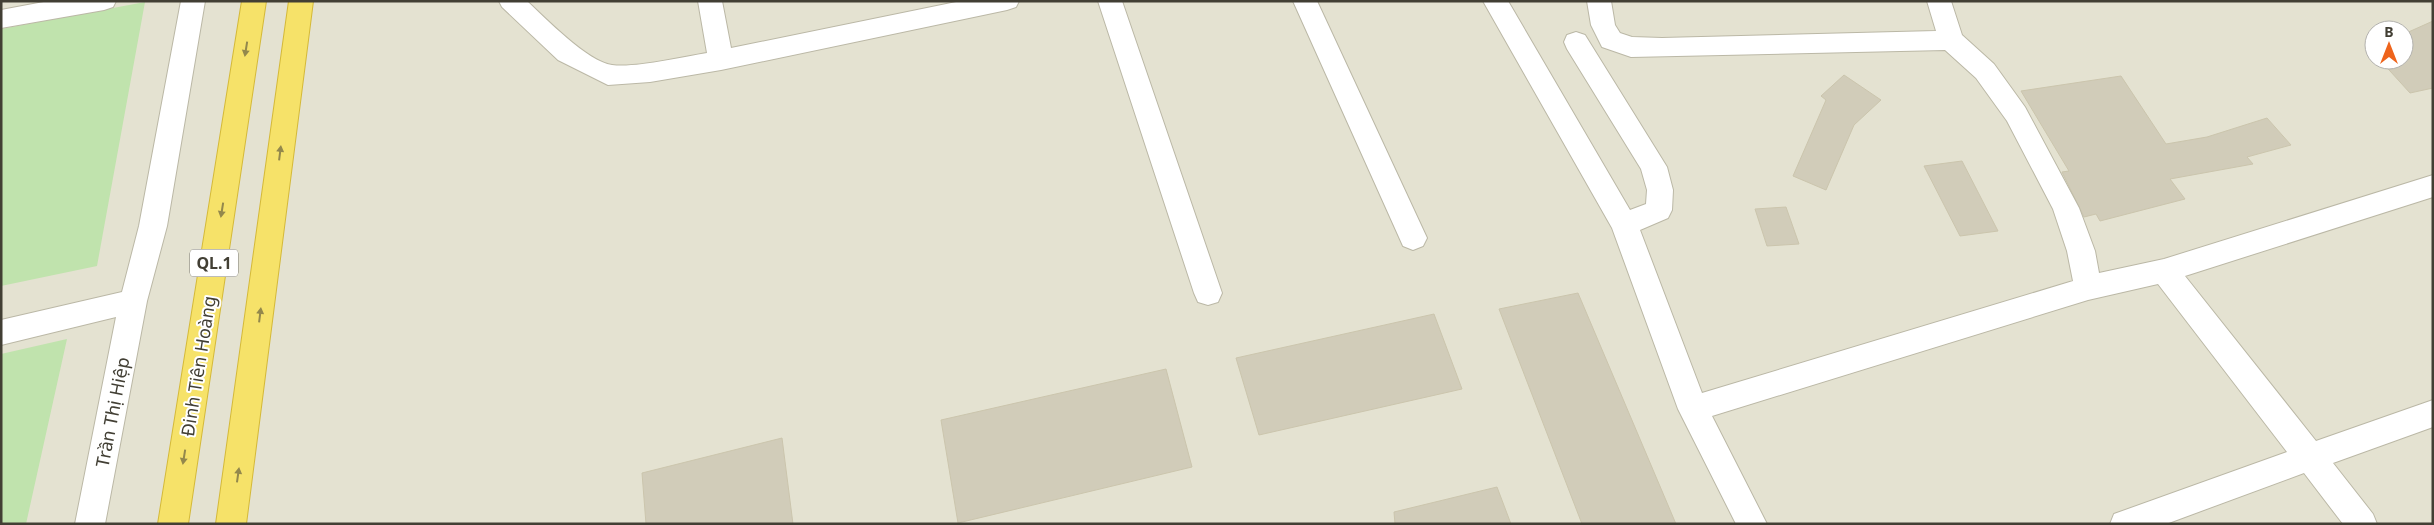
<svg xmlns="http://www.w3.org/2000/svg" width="2434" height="525" viewBox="0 0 2434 525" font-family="'Noto Sans',sans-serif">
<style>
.residential{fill:#e4e2d1;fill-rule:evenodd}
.green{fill:#c0e3ad}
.building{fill:#d1ccb9;stroke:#cbc5ad}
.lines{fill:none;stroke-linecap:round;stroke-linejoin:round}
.street-casing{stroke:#bbb8a6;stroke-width:2}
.highway-casing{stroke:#d4b939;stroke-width:2}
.street{fill:#fff;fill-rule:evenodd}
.highway{fill:#f6e269;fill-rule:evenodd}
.oneway{fill:#93884c}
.labels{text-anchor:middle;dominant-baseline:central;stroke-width:4;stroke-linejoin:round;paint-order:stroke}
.shield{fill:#fff;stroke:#7b7971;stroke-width:1}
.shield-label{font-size:16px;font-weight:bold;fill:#423f34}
.street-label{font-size:18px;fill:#423f34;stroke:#fff}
</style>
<rect width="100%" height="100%" fill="#f0efe3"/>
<path class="residential" d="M 1,1 L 2433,1 L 2433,524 L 1,524 ZM 2374,30 L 2404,30 L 2404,60 L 2374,60 Z"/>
<path class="green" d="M 145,2 L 97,266 L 1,286 L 1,29 Z
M 67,339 L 26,524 L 1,524 L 1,354 Z"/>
<path class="building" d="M 2433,21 L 2433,88 L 2410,93 L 2380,60 L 2404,60 L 2404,34 Z
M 1844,75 L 1881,100 L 1854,125 L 1826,190 L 1793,176 L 1826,100 L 1821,96 Z
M 2121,76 L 2166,144 L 2207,137 L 2267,118 L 2291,145 L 2247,157 L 2253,164 L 2170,179 L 2185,199 L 2100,221 L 2096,214 L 2084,217 L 2062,172 L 2069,171 L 2021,91 Z
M 1962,161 L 1998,231 L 1960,236 L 1924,166 Z
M 1786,207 L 1799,244 L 1767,246 L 1755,209 Z
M 1578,293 L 1676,524 L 1582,524 L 1499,309 Z
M 1434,314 L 1462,389 L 1259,435 L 1236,358 Z
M 1166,369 L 1192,467 L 958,523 L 941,420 Z
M 782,438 L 793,524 L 646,524 L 642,473 Z
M 1497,487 L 1511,524 L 1395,524 L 1394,512 Z"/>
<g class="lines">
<defs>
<path id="street" d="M 49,1 L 116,1 L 113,7 L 104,10 L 1,28 L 1,10 Z
M 181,1 L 205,1 L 167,226 L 147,301 L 105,524 L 75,524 L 116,317 L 1,345 L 1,320 L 122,292 L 139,226 Z
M 499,1 L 527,1 C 545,18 588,62 612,65 C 636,68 682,57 707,53 L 698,1 L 722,1 L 731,48 L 961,1 L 1019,1 L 1016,7 L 1007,10 L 721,70 L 650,82 L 608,85 L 558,60 L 502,7 Z
M 1098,1 L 1122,1 L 1222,293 L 1218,302 L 1208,305 L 1198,302 L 1194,293 Z
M 1293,1 L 1317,1 L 1427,238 L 1423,246 L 1413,250 L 1403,246 Z
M 1483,1 L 1508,1 L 1630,210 L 1646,204 L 1647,190 L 1641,169 L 1567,49 L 1564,42 L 1567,35 L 1576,32 L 1585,35 L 1667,167 L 1673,190 L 1672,210 L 1668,218 L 1640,230 L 1702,393 L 2073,281 L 2067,251 L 2053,209 L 2007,121 L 1976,78 L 1945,50 L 1631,57 L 1602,47 L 1591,25 L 1587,1 L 1611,1 L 1615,25 L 1620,33 L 1632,37 L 1662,38 L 1936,31 L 1927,1 L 1951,1 L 1962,35 L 1994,64 L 2025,107 L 2079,208 L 2095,251 L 2099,273 L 2164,259 L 2433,175 L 2433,197 L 2185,276 L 2316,441 L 2433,400 L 2433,427 L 2333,463 L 2373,514 L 2377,524 L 2343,524 L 2304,473 L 2166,524 L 2110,524 L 2114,514 L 2287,452 L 2158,284 L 2088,300 L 1712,416 L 1767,524 L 1736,524 L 1678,409 L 1612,228 Z"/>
<path id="highway" d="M 242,1 L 266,1 L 188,524 L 158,524 Z
M 289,1 L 313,1 L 246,524 L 216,524 Z"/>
</defs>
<use href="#street" class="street-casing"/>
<use href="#highway" class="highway-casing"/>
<use href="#street" class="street"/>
<use href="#highway" class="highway"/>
</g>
<defs><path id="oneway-solid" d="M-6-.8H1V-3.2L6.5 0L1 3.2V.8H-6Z" transform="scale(1.25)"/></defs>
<g class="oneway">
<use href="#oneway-solid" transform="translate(246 49) rotate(99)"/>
<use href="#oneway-solid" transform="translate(280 153) rotate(-83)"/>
<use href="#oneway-solid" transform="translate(222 210) rotate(99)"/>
<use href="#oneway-solid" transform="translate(260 315) rotate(-83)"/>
<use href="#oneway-solid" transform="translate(184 457) rotate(99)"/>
<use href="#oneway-solid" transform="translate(238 475) rotate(-82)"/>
</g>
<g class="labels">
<rect class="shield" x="190" y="249.5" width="48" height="27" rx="4"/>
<g class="shield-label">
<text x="214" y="263">QL.1</text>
</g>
<g class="street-label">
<text transform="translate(198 366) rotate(-81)">Đinh Tiên Hoàng</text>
<text transform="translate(112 412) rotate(-79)">Trần Thị Hiệp</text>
</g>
</g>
<rect width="2434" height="525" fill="none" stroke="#423f34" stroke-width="5"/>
<g transform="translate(2389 45)"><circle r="24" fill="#ffffff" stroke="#b3b2ae"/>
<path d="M0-4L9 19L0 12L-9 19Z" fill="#ee641c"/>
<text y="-8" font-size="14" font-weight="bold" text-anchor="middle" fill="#423f34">B</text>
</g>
</svg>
